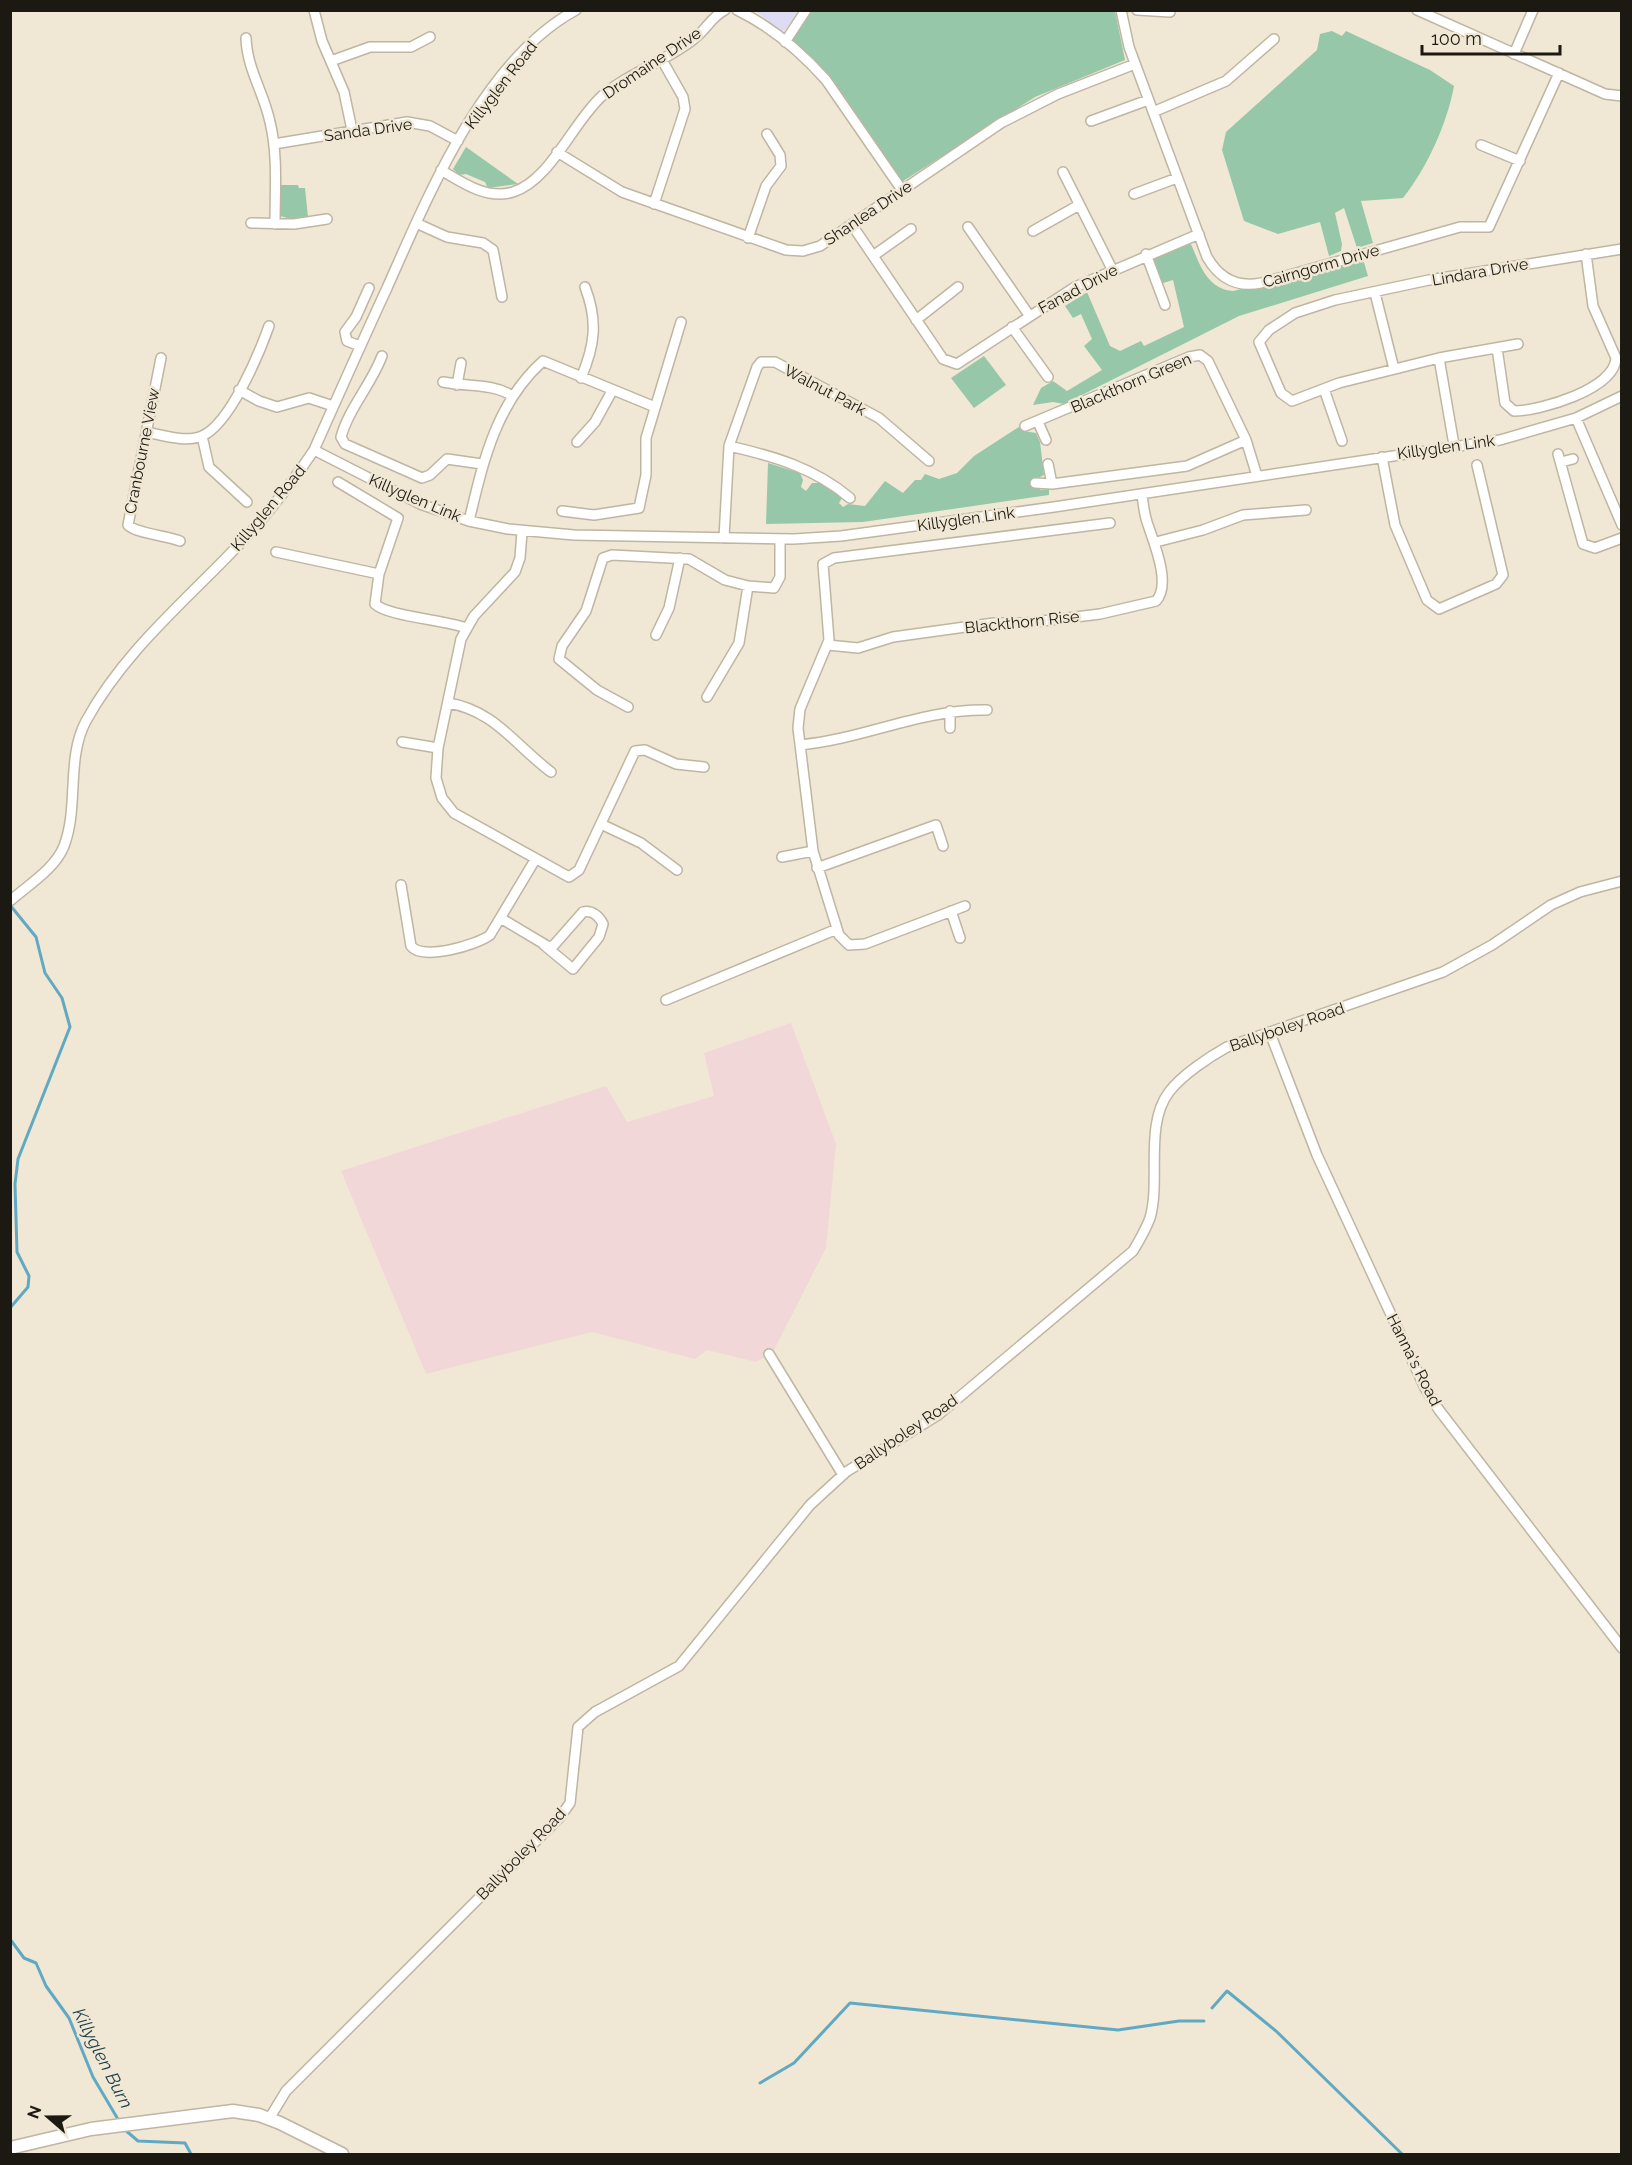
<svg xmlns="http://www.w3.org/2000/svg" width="1632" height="2165" viewBox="0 0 1632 2165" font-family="Raleway,sans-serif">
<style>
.industrial{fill:#f2d7d8}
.education{fill:#dedcf2}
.green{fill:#96c7a9}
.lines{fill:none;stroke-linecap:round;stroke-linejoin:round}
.stream{stroke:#61a9c2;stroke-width:3}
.minor-casing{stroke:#beb6a3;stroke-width:12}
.major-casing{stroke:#beb6a3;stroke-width:15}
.minor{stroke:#fff;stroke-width:9}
.major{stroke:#fff;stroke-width:12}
.labels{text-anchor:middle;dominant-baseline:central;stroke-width:5;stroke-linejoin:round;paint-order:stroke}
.street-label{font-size:16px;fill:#1c1912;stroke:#f0e8d4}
.water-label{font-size:18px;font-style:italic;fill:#1b3d49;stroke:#f0e8d4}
</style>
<rect width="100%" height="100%" fill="#f0e8d4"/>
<path class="industrial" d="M 791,1023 L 836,1144 L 826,1248 L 773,1352 L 756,1362 L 707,1350 L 695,1359 L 592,1332 L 426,1374 L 341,1171 L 606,1086 L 627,1122 L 714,1096 L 704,1053 Z"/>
<path class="education" d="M 756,11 L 801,11 L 782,33 Z"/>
<path class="green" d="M 811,11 L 1115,11 L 1125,60 L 1035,97 L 900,183 L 790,41 Z
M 1332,31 L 1342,36 L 1346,31 L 1430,70 L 1454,86 C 1447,124 1427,168 1403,198 L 1361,201 L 1373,243 L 1357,248 L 1344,208 L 1335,213 L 1342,244 L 1341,251 L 1329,256 L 1320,222 L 1278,234 L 1244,221 L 1222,150 L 1226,132 L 1317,50 L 1320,34 Z
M 466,147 L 518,184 L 488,188 L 485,182 L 466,174 L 459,175 L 453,169 Z
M 279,185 L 298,185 L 299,188 L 305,188 L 308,217 L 291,222 L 291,219 L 280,216 Z
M 1191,244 C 1200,265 1207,289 1233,291 L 1363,259 L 1368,276 L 1239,316 L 1064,404 L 1053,402 L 1033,405 L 1041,388 L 1053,381 L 1067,391 L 1102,370 L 1084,346 L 1092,339 L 1081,314 L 1073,318 L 1065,306 L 1087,292 L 1110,346 L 1120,351 L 1141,341 L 1144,346 L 1184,327 L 1173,280 L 1160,284 L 1150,257 Z
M 984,356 L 1006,385 L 974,408 L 951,378 Z
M 1022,425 L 1024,431 L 1036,433 L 1040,442 L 1044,475 L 1038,478 L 1034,485 L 1041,490 L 1049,489 L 1049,495 L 863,522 L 766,524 L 768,463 L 800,473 L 803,480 L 801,487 L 806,491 L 812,483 L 822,483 L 842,498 L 839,503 L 843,507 L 848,504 L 865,506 L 885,481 L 903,493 L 915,480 L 921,480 L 925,474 L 939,479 L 957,473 L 974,456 Z"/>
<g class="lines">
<path class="stream" d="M 10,905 L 36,937 L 45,973 L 62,998 L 70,1027 L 18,1159 L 15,1184 L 17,1252 L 29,1276 L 28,1287 L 10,1308
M 10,1939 L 24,1958 L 36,1963 L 46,1986 L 69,2018 L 93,2077 L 119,2121
M 1212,2008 L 1227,1991 L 1276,2031 L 1402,2154
M 760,2083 L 794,2063 L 850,2003 L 1118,2030 L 1179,2021 L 1204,2021
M 124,2129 L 138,2141 L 185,2143 L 191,2154"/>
<defs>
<path id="minor" d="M 314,10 L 322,41 L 344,92 L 352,130
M 737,10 C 770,26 802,53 826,80 L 902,190
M 1121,10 L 1129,47 L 1207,257 C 1219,278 1237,288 1261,283 L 1460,227 L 1489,227 L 1559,73
M 1137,10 L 1170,12
M 1417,10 L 1605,94 L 1622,96
M 246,38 C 247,69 264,93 270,122 C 278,155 275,190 275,224
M 785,42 L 806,10
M 1514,54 L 1533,10
M 331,61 L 370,47 L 411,47 L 430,37
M 1153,112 L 1226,81 L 1274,39
M 1091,121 L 1148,100
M 274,144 L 407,122 L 430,126 L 458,141
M 1481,145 L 1520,161
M 557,152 L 622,192 L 786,250 L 803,251 L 820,246 L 1001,123 L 1058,94 L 1135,64
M 441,170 C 463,183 487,200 513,192 C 550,181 573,122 602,96 C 630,72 667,61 695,38 C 706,30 712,16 725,10
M 1063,172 L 1112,269
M 1134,194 L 1177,178
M 654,204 L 685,109 L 683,97 L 662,60
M 251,223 L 294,224 L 327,219
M 416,223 L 447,237 L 483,243 L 493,250 L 502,297
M 852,225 L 943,359 L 957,364 L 1075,287 L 1199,234
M 968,227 L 1029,315
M 1033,231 L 1079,205
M 748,238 L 766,186 L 781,166 L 780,155 L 767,134
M 1146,254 L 1165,305
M 873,256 L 911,229
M 1375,293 L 1394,369
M 916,320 L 958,287
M 1012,327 L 1048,377
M 1518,344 L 1439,358 L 1339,383 L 1292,401 L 1281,393 L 1259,342 L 1269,330 L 1295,313 L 1335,300 L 1429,280 L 1622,249
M 360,346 L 347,341 L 345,332 L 356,317 L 369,288
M 1497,348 L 1505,403 L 1514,411 C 1540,411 1615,389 1616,358 L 1593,306 L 1586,254
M 382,356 C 371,385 349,408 341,437 L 345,444 L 422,478 L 430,475 L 447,459 L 482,464
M 161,358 L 128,525 C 135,533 167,536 180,541
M 1439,358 L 1454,445
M 581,378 C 595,345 598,321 585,287
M 443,382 C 469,387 491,383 513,396
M 457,385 L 461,363
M 1324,389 L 1342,441
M 239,390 L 259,401 L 277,407 L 309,398 L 333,406
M 1576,418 L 1622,525
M 1038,422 L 1046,440
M 1025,426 L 1189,357 L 1200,355 L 1208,361 L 1246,440 L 1257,476
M 146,432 C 162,435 186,443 202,436 C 230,424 259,354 269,326
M 202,436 L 209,467 L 247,502
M 577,442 L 595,422 L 612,391
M 729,446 C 773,456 815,468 850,498
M 314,450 L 420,504 L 469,521 L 508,529 L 574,535 L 794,539 L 841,536 L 1054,507 L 1500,440 L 1576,418 L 1622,396
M 1558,454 L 1583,544 L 1595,548 L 1622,538
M 1382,457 L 1395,525 L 1427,600 L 1439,609 L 1496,584 L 1503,575 L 1477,465
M 1561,462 L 1573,459
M 1048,464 L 1052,484
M 338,482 L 398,518 L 379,574 L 375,604 C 387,616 445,620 466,628
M 1035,483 L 1052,484 L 1187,466 L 1246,440
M 562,511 L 594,515 L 639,508 L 646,475 L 646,438 L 681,322
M 469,521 C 483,462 496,403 543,361 L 655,407
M 522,532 L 520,558 L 515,572 L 474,616 L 461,639 L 438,748 L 436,778 L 442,798 L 454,813 L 569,877 L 579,870 L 635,751 L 645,750 L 676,764 L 704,767
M 724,538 L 729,446 L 757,367 L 761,362 L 775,362 L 879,418 L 929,461
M 1156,542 L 1203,530 L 1243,515 L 1306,510
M 276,552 L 379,574
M 656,635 L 669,608 L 680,558
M 828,645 L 858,648 L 893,637 L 994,623 L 1026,623 L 1100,614 L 1156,601 C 1172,584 1153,541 1147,522 C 1144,513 1143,503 1142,494
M 707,697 L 739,643 L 748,586
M 448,703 C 494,710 516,746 551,772
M 628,707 L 597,690 L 559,659 L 562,646 L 586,611 L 603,558 L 612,555 L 689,559 L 725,580 L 748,586 L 774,588 L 780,577 L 780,539
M 950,711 L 950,728
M 402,742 L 438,748
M 800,745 C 864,739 921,709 987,710
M 601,824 L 641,843 L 677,870
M 782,857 L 813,851
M 817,868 L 936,825 L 943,846
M 401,885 L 411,946 C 422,961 477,945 490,935 L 535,860
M 10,901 C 28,885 55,869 64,846 C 79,807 66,758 86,721 C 121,657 175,610 225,559 C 259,525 288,489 314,450 C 338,396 362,342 387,288 C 428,196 483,60 576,10
M 965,906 L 865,944 L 849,945 L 839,935 L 813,851 L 798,728 L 800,709 L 829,640 L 823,564 L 834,558 L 1110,523
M 951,911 L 960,938
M 502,919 L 549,947 L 554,945 L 583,912 C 592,910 599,916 603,924 L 599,937 L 573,969 L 544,945
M 666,1000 L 837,929
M 1270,1033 L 1317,1155 L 1425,1388 L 1439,1410 L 1622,1648
M 769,1354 L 843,1475
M 269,2119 L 286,2091 L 560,1817 L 570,1803 L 578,1727 L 595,1712 L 679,1666 L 810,1505 L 846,1472 L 938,1415 L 1133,1251 C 1139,1241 1146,1229 1150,1218 C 1161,1181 1144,1125 1169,1092 C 1182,1075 1209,1057 1227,1047 L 1443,972 L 1492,945 L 1551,905 L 1580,892 L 1622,881"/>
<path id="major" d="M 10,2148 L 91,2129 L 233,2111 L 259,2115 L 280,2123 L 342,2154"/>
</defs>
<use href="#minor" class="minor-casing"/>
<use href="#major" class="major-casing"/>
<use href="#minor" class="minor"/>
<use href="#major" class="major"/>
</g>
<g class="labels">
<g class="street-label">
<text transform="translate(652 63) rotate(-34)">Dromaine Drive</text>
<text transform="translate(501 85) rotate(-52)">Killyglen Road</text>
<text transform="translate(368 130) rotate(-8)">Sanda Drive</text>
<text transform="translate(868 213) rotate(-34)">Shanlea Drive</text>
<text transform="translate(1321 266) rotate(-16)">Cairngorm Drive</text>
<text transform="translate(1480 272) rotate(-10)">Lindara Drive</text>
<text transform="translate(1078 289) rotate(-28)">Fanad Drive</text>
<text transform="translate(1131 383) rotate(-23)">Blackthorn Green</text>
<text transform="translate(825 390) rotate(28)">Walnut Park</text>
<text transform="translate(1446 447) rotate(-8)">Killyglen Link</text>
<text transform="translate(142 451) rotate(-79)">Cranbourne View</text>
<text transform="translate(415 498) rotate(23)">Killyglen Link</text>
<text transform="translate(268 508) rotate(-50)">Killyglen Road</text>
<text transform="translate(966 519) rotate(-8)">Killyglen Link</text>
<text transform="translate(1022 622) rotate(-6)">Blackthorn Rise</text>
<text transform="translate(1287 1027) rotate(-19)">Ballyboley Road</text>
<text transform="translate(1414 1360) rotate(63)">Hanna's Road</text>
<text transform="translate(906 1432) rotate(-34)">Ballyboley Road</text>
<text transform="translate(521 1854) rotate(-46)">Ballyboley Road</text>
</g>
<g class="water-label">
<text transform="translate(103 2058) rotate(63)">Killyglen Burn</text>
</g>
</g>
<rect width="1632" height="2165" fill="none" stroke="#1c1912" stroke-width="24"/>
<g transform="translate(48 2117) rotate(290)" stroke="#f0e8d4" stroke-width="4.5" paint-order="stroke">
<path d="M0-4.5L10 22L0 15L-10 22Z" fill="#1c1912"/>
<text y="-9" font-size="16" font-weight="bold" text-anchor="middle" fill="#1c1912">N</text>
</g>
<path d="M1422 45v9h138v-9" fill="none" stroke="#1c1912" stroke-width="3"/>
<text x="1431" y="45" font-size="18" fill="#1c1912" stroke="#f0e8d4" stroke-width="4.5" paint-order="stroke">100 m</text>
</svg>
